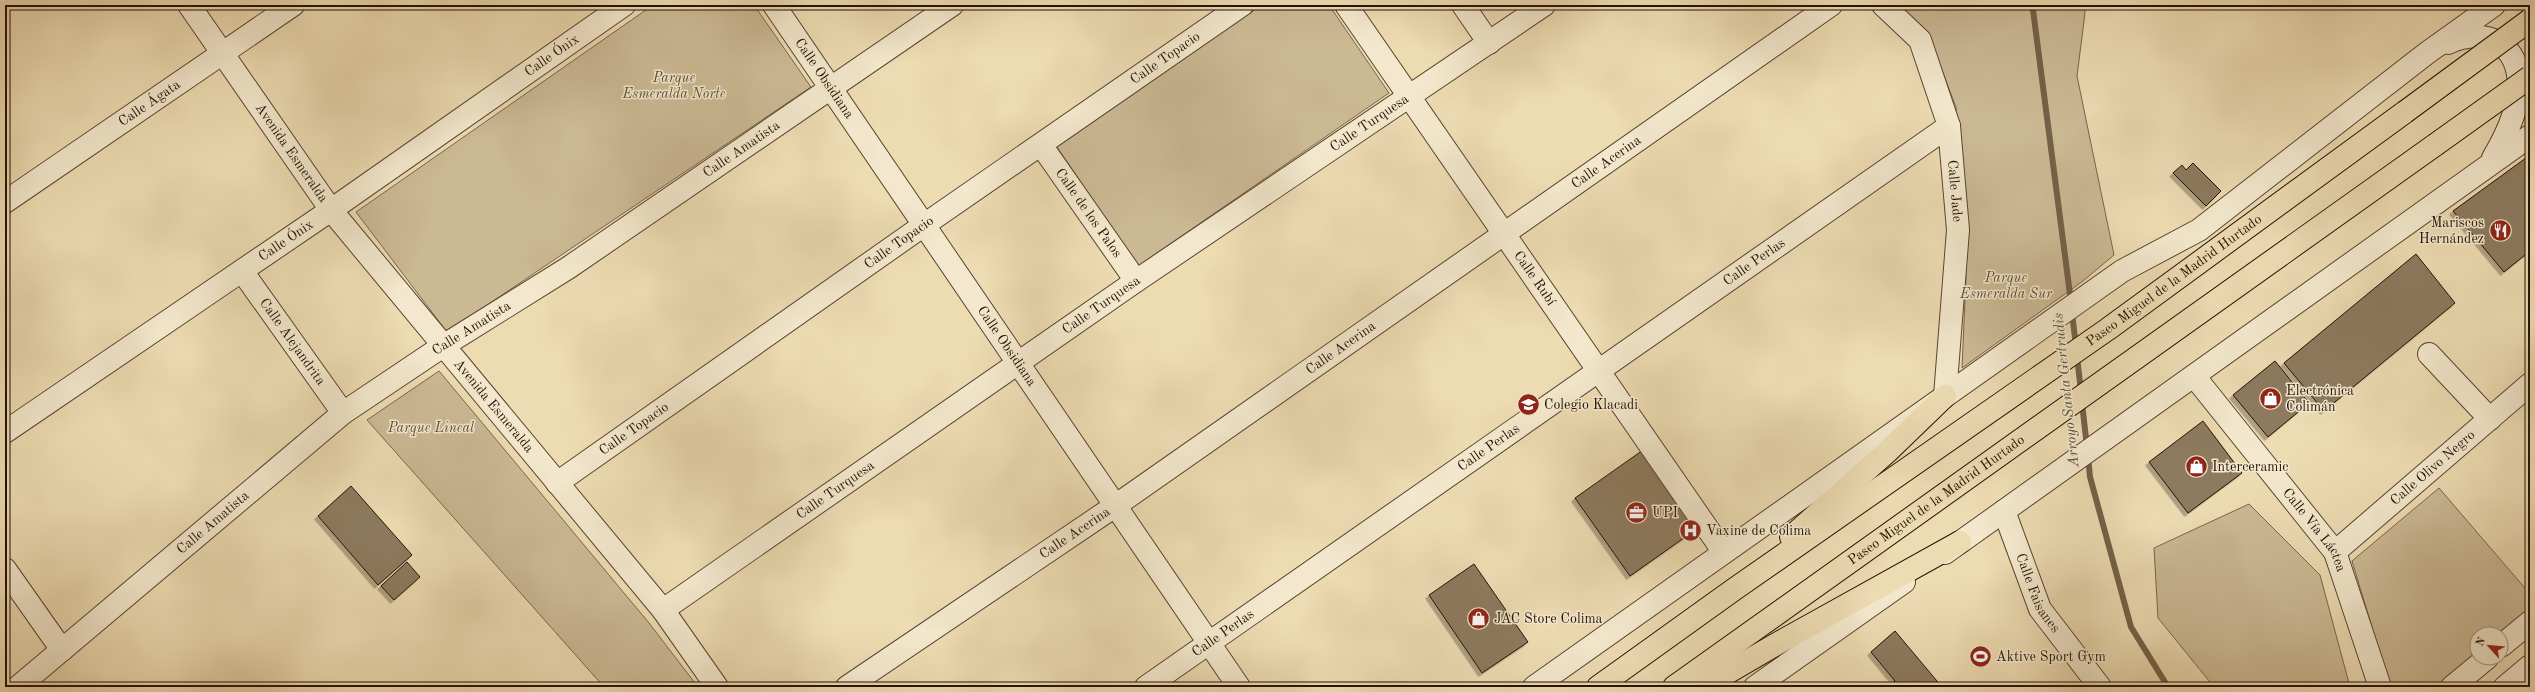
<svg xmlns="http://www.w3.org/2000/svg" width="2535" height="692" viewBox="0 0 2535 692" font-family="'Old Standard TT',serif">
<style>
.green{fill:#cbb994;stroke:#78654c}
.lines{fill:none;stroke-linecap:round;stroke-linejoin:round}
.stream{stroke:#746149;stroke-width:6}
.building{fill:#8d7a5e;stroke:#251104;filter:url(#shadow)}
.minor-casing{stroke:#574430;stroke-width:24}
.highway-casing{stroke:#251104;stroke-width:24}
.minor{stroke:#f3e8cd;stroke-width:22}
.highway{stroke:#eddbb2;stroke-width:22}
.highway-bridge-casing{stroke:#251104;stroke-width:24;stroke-linecap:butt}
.highway-bridge{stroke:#eddbb2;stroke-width:22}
.labels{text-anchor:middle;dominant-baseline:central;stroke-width:3;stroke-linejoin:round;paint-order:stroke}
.street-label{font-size:14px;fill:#251104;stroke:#f3e8cd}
.park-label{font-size:14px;font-style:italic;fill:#5f4c36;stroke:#f3e8cd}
.poi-label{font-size:14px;fill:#251104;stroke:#f3e8cd;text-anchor:start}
.water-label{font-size:15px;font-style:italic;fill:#604d38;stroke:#f3e8cd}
</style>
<defs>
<filter id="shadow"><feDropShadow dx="-3.5" dy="3.5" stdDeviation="0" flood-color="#0004"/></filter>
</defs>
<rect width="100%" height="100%" fill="#eddbb2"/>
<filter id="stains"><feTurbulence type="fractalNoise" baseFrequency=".005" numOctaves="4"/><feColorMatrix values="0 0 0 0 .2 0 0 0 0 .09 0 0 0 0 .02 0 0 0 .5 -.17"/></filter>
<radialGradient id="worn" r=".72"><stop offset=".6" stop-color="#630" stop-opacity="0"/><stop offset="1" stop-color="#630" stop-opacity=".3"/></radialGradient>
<path class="green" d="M 653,5 L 754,5 L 811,87 L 447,332 L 356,212 Z
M 1262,5 L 1329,5 L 1389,93 L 1138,266 L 1057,147 Z
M 1899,5 L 2084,5 L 2085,13 L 2077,76 L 2114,255 L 2083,281 L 1962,368 L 1966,277 L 1963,175 L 1956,107 L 1927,31 Z
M 439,371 L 649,623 L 698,687 L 604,687 L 367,420 Z
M 2439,488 L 2530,594 L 2530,608 L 2499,634 L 2477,634 L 2477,653 L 2438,687 L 2390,687 L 2352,561 Z
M 2249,504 L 2320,575 L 2350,687 L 2214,687 L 2158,618 L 2154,548 Z"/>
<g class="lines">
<path class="stream" d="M 2029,5 L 2033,10 L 2071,302
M 2072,313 L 2076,346
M 2077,357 L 2081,391
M 2082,403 L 2087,447
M 2088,456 L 2090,477 L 2131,627 L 2168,687"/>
</g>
<path class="building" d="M 2530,155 L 2530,251 L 2504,272 L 2453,211 Z
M 2193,163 L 2221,191 L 2206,206 L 2173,173 L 2182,165 L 2186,170 Z
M 2416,254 L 2455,303 L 2324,411 L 2284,363 Z
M 2275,361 L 2309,403 L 2268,437 L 2233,395 Z
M 2203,421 L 2242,473 L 2188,513 L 2149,462 Z
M 1643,450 L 1698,528 L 1630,576 L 1575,498 Z
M 351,486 L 412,555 L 378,585 L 318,516 Z
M 407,562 L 420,577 L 394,600 L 381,586 Z
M 1474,564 L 1528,642 L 1482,673 L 1429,595 Z
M 1895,631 L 1942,687 L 1888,687 L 1895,681 L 1871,652 Z"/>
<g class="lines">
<defs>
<g id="minor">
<path id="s1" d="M 189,5 L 331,210 L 663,610 L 717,687"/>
<path id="s2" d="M 774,5 L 1239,687"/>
<path id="s3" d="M 1346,5 L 1723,551"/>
<path d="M 1463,5 L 1489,43"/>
<path id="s4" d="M 1883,5 L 1920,40 L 1949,126 L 1958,230 L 1945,396"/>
<path d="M 2448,43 C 2465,35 2482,34 2499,42 C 2535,70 2515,121 2493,158"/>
<path id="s5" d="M 1041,145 L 1136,281"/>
<path id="s6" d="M 5,202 L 293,5"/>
<path id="s7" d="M 242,271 L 343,413"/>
<path d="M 2429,354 L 2490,419"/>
<path id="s8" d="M 2194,376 L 2335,552 L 2380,687"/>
<path id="s9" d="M 5,432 L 331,210 L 624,5"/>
<path id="s10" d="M 557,483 L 924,225 L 1242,5"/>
<path id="s11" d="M 2004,511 L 2040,609 L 2100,687"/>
<path id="s12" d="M 2335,552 L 2530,384"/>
<path d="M 1945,553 L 2530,136"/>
<path d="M 5,569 L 62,650"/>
<path id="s13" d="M 663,610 L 1136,281 L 1544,5"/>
<path d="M 2501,646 L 2530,622"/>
<path id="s14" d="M 18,687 L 343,413 L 443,346 L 568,268 L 952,5"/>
<path id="s15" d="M 847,687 L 1115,506 L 1831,5"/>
<path id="s16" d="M 1146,687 L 1949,126"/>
<path d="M 1534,687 L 2122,271 L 2199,230 L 2427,53 L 2494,5"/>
<path d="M 1755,687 L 1904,582"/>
<path d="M 2452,687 L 2487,658"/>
<path d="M 2505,687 L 2530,666"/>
</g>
<g id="highway">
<path d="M 1791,537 L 1887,452 L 1945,396"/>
<path id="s17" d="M 1598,687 L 1736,588 L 2108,329 L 2405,112"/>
<path id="s18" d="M 1674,687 L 2435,145"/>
<path d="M 1703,687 L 1780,642 L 1960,542"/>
</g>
</defs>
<use href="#minor" class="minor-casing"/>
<use href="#highway" class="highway-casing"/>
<use href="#minor" class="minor"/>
<use href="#highway" class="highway"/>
<defs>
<path id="highway-bridge" d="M 2405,112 L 2530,20
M 2435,145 L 2530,77"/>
</defs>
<use href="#highway-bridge" class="highway-bridge-casing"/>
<use href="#highway-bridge" class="highway-bridge"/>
</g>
<defs>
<symbol id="restaurant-disc" viewBox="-11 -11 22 22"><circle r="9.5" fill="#8f2418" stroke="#f3e8cd"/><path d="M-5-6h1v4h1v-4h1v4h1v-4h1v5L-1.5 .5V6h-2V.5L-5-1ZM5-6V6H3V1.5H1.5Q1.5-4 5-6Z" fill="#fff"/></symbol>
<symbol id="shop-disc" viewBox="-11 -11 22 22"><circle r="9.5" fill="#8f2418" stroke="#f3e8cd"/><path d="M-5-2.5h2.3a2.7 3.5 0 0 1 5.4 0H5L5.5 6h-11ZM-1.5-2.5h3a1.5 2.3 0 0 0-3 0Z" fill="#fff"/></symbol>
<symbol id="school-disc" viewBox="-11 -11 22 22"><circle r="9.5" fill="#8f2418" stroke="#f3e8cd"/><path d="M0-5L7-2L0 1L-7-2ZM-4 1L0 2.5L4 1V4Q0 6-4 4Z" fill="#fff"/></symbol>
<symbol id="office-disc" viewBox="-11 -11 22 22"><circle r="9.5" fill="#8f2418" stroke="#f3e8cd"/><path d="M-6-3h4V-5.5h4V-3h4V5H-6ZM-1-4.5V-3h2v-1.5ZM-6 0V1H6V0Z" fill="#fff"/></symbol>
<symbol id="hospital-disc" viewBox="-11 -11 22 22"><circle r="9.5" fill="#8f2418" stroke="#f3e8cd"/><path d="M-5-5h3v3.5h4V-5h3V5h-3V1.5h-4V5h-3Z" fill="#fff"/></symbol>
<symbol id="stadium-disc" viewBox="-11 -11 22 22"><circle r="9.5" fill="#8f2418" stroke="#f3e8cd"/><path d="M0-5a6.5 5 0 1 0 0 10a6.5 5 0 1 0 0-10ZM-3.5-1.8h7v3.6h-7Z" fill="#fff"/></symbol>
</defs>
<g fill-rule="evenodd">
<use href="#restaurant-disc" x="2488" y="218" width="25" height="25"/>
<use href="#shop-disc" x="2258" y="386" width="25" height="25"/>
<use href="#school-disc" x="1516" y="392" width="25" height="25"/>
<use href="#shop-disc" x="2184" y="454" width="25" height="25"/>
<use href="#office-disc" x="1624" y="500" width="25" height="25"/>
<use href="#hospital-disc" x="1678" y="518" width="25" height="25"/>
<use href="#shop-disc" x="1466" y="606" width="25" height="25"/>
<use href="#stadium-disc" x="1968" y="644" width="25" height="25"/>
</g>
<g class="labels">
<g class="street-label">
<text stroke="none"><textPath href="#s9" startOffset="664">Calle Ónix</textPath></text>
<text stroke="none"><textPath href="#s10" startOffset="742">Calle Topacio</textPath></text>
<text stroke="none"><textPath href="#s2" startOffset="89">Calle Obsidiana</textPath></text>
<text stroke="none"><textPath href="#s6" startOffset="175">Calle Ágata</textPath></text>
<text stroke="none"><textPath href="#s13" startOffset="858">Calle Turquesa</textPath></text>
<text stroke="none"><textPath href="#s14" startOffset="903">Calle Amatista</textPath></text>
<text stroke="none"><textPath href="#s1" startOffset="180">Avenida Esmeralda</textPath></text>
<text stroke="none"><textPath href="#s15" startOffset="923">Calle Acerina</textPath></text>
<text stroke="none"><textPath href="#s4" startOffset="207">Calle Jade</textPath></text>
<text stroke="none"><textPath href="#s5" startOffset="83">Calle de los Palos</textPath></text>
<text stroke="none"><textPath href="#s9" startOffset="340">Calle Ónix</textPath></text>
<text stroke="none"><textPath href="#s10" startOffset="418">Calle Topacio</textPath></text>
<text stroke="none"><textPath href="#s16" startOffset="742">Calle Perlas</textPath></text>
<text stroke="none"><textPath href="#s3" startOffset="332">Calle Rubí</textPath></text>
<text stroke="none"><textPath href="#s17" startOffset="705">Paseo Miguel de la Madrid Hurtado</textPath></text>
<text stroke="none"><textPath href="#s13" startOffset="534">Calle Turquesa</textPath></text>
<text stroke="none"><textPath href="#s14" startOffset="579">Calle Amatista</textPath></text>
<text stroke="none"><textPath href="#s7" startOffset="87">Calle Alejandrita</textPath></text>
<text stroke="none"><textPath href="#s2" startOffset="413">Calle Obsidiana</textPath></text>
<text stroke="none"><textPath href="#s15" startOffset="599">Calle Acerina</textPath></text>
<text stroke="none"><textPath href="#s1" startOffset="504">Avenida Esmeralda</textPath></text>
<text stroke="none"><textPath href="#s10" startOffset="94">Calle Topacio</textPath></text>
<text stroke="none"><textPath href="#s16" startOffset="418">Calle Perlas</textPath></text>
<text stroke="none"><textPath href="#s12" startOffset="129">Calle Olivo Negro</textPath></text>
<text stroke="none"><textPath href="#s13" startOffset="210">Calle Turquesa</textPath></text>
<text stroke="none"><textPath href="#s18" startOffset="322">Paseo Miguel de la Madrid Hurtado</textPath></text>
<text stroke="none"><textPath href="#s14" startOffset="255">Calle Amatista</textPath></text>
<text stroke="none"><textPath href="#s8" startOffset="196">Calle Vía Láctea</textPath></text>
<text stroke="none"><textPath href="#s15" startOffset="275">Calle Acerina</textPath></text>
<text stroke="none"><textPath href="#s11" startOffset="89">Calle Faisanes</textPath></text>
<text stroke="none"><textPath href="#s16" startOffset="94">Calle Perlas</textPath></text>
</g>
<g class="park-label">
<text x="674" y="78">Parque<tspan x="674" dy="16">Esmeralda Norte</tspan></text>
<text x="2006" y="278">Parque<tspan x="2006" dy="16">Esmeralda Sur</tspan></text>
<text x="431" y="428">Parque Lineal</text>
</g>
<g class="poi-label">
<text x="2484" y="223" text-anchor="end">Mariscos<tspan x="2484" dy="16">Hernández</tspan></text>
<text x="2286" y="391">Electrónica<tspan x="2286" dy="16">Colimán</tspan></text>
<text x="1544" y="405">Colegio Klacadi</text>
<text x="2212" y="467">Interceramic</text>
<text x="1652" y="513">UPI</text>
<text x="1706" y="531">Vaxine de Colima</text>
<text x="1494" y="619">JAC Store Colima</text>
<text x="1996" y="657">Aktive Sport Gym</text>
</g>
<g class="water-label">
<text transform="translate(2067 390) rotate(-96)">Arroyo Santa Gertrudis</text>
</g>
</g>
<rect width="2535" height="692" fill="none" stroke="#eddbb2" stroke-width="20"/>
<rect x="6" y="6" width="2523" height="680" fill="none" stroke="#251104" stroke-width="2"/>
<rect x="10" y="10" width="2515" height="672" fill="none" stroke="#251104"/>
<g transform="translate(2489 646) rotate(297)"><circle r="19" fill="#f3e8cd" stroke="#a1927d"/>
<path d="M0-3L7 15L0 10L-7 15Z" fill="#8f2418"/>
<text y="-6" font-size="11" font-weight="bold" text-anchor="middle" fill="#251104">N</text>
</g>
<rect width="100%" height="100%" filter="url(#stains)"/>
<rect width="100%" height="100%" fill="url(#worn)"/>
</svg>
